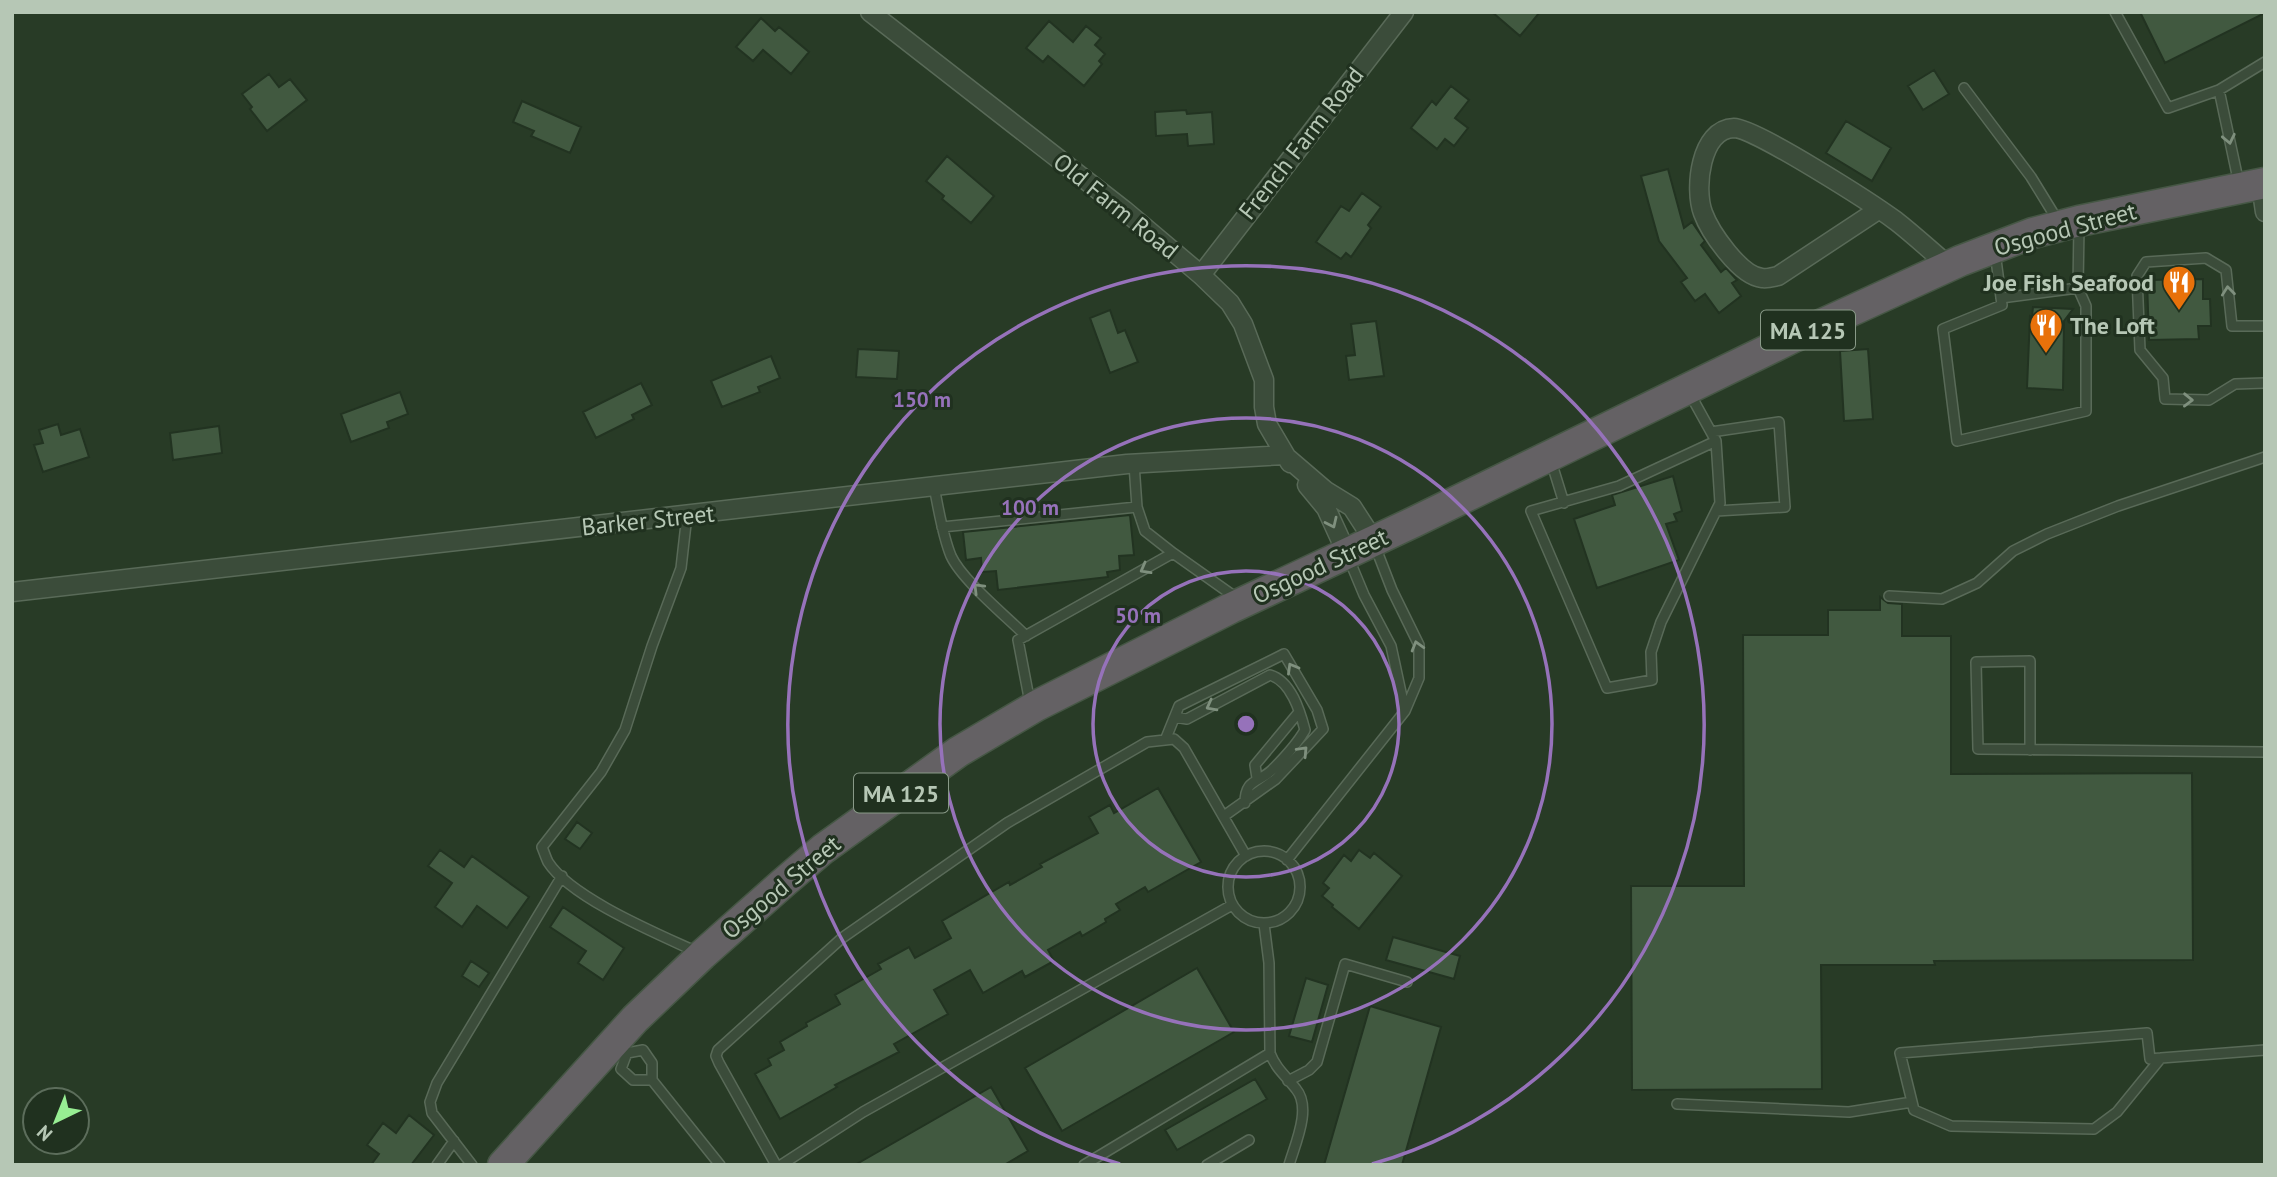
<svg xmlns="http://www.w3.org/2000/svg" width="2277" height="1177" viewBox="0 0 2277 1177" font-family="'PT Sans',sans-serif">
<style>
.building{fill:#415940;stroke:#223321;stroke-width:2}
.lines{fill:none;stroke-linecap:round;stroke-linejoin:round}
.service-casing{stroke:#596a58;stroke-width:12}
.minor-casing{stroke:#596a58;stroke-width:21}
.trunk-casing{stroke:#465745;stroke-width:33}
.service{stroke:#3b4c3a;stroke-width:9}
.minor{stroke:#3b4c3a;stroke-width:18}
.trunk{stroke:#646164;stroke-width:30}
.oneway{stroke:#7f907e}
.ring{fill:none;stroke:#9672ba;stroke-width:3.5}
.labels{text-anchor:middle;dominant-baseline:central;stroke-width:6;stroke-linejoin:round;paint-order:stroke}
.shield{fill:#20311f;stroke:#899a88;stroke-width:2}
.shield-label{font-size:23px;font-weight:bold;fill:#b6c7b5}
.street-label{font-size:24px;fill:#b6c7b5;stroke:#20311f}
.poi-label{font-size:24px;font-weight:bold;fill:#b6c7b5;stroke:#20311f;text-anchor:end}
.centre{fill:#9672ba;stroke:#20311f;stroke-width:3.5}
.ring-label{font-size:21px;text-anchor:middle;font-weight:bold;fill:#9672ba;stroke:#20311f;stroke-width:6;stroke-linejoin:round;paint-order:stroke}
</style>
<rect width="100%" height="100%" fill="#283b26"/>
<path class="building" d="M 1492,12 L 1540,12 L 1520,36 Z
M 2140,12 L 2265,12 L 2265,13 L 2165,63 Z
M 761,18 L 775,31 L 779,27 L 809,52 L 791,74 L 763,50 L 753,61 L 736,47 Z
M 1049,21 L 1073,42 L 1086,26 L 1101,38 L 1095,45 L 1105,54 L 1099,61 L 1102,64 L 1084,86 L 1048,56 L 1043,62 L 1026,48 Z
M 1934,70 L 1949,94 L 1923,110 L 1908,86 Z
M 269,74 L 279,87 L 290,79 L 307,100 L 267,131 L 250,109 L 252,107 L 242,94 Z
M 1451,86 L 1469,100 L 1455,118 L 1468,128 L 1454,146 L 1445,139 L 1437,149 L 1411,128 L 1432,101 L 1436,105 Z
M 522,101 L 581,127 L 570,153 L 531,136 L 534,131 L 513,122 Z
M 1186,110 L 1187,114 L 1212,112 L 1214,144 L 1188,146 L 1187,134 L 1156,136 L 1155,112 Z
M 1846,121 L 1891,148 L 1872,181 L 1826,153 Z
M 947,156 L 994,196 L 971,223 L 942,199 L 944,196 L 926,181 Z
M 1668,169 L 1684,228 L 1692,222 L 1705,241 L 1701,245 L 1721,272 L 1726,268 L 1737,280 L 1732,283 L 1741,296 L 1719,313 L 1705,294 L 1695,301 L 1681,282 L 1687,278 L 1659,241 L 1641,176 Z
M 1362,193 L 1381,207 L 1368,225 L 1371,228 L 1351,257 L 1346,253 L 1341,259 L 1316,242 L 1341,206 L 1349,211 Z
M 2203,279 L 2203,299 L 2210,299 L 2211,326 L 2198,326 L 2199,339 L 2149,340 L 2147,280 Z
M 2033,307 L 2073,309 L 2064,321 L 2063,390 L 2027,388 L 2030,316 L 2032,317 Z
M 1110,310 L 1118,333 L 1125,330 L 1138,362 L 1110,373 L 1090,318 Z
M 1376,321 L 1384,376 L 1349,380 L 1346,356 L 1355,355 L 1351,324 Z
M 858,349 L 899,351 L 897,379 L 856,377 Z
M 1868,349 L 1873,419 L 1844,421 L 1840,351 Z
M 771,356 L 780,378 L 758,387 L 760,392 L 722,407 L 711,381 Z
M 641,383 L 652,405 L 632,415 L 634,419 L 596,438 L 583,412 Z
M 400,392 L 408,414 L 387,422 L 389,428 L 351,442 L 341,414 Z
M 58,424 L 61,435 L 80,429 L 89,457 L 43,472 L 34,445 L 43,443 L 39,430 Z
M 219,426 L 222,453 L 173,460 L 170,433 Z
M 1673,476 L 1682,511 L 1674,514 L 1677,521 L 1666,524 L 1679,560 L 1597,588 L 1574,519 L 1615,505 L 1612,495 Z
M 1130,515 L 1134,555 L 1119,556 L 1120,570 L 1107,572 L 1108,577 L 998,590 L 996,571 L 982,572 L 981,558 L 966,560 L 963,532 Z
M 1880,597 L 1888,603 L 1902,604 L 1902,636 L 1951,636 L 1951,774 L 2192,773 L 2193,960 L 1934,961 L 1935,965 L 1821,965 L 1822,1089 L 1632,1090 L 1631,886 L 1744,886 L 1743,635 L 1828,635 L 1828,610 L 1880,610 Z
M 1158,788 L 1201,862 L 1148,892 L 1145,887 L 1116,904 L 1120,910 L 1105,919 L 1106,922 L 1082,936 L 1080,932 L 1048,950 L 1054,961 L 1025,977 L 1022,971 L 983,993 L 970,970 L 934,990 L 948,1014 L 894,1044 L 899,1052 L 835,1085 L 837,1087 L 780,1119 L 755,1074 L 771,1065 L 768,1059 L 784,1050 L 780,1042 L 807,1026 L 806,1023 L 840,1004 L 835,995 L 881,969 L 878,964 L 909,947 L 915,958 L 951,938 L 942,921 L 1009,882 L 1010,885 L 1042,867 L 1040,864 L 1098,833 L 1089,817 L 1110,805 L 1114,813 Z
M 577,822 L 592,833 L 580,849 L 565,839 Z
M 440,850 L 464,867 L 472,856 L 529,897 L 507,928 L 477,906 L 462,927 L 435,907 L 452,883 L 428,866 Z
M 1359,850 L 1370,858 L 1374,853 L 1402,876 L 1359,929 L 1332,907 L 1333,905 L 1322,896 L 1329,888 L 1323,883 L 1344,855 L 1351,861 Z
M 563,907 L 624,948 L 603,980 L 578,963 L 586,951 L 550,927 Z
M 1393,937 L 1460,956 L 1454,979 L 1386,960 Z
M 471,961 L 489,973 L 479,987 L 462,976 Z
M 1197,968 L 1234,1032 L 1062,1131 L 1025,1068 Z
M 1306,978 L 1328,985 L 1312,1042 L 1289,1036 Z
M 1370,1006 L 1441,1027 L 1402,1165 L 1324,1165 Z
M 1255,1079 L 1267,1099 L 1177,1150 L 1165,1130 Z
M 991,1087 L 1028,1151 L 1004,1165 L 855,1165 Z
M 409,1115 L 434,1135 L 411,1165 L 371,1165 L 379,1154 L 367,1145 L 383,1123 L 396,1133 Z"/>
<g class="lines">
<defs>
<path id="service" d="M 2115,12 L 2168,108 L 2219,90 L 2265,62
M 1964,88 L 2031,177 L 2058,221
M 2219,90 L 2239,184
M 1995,252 L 2002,305 L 1943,329 L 1957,441 L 2086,411 L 2086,306 L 2078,288 L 2079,226
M 2001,298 L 2078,288
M 2265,326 L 2232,326 L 2226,270 L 2206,258 L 2146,262 L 2137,276 L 2140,350 L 2163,378 L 2165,399 L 2209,400 L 2235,384 L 2265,383
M 1690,394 L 1716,441 L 1619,486 L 1531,511 L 1607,688 L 1652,680 L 1651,652 L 1661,622 L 1720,503 L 1716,441
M 1711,432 L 1779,422 L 1785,507 L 1716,511
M 1551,461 L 1564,503
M 1134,464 L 1137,507 L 1145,531 L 1173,553
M 934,487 C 939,510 942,534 951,556 C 962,580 1006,616 1026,636
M 687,515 L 681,568 L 652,646 L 625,730 L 601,772 L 542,847 C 544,852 546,858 548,862 C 571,898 658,934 697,952
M 942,527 L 1137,507
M 1349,559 L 1364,595 L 1391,646 L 1405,711
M 1889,596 L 1942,599 L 1977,583 L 2013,551 L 2047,534 L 2118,506 L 2265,457
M 1030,703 L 1018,640 L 1173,553 L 1238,599
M 1175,717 L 1187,719 L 1270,675 C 1291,681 1300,711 1305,730 C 1297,744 1283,759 1272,770 C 1258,783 1245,779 1245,803
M 1166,738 L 1179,706 L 1284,654 L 1317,710 L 1323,729 L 1276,779 L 1224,816
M 2030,750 L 2030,661 L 1976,662 L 1978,749 L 2265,752
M 1257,778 L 1255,765 L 1299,712
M1228 887a36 36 0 1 1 72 0a36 36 0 1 1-72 0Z
M 1287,860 L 1405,711 L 1419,678 L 1419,645 L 1392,590 L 1375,546
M 1264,924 L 1269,963 L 1270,1053 C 1276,1069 1286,1076 1296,1089 C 1312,1108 1295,1144 1289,1165
M 627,1053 L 643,1050 L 652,1063 L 652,1080 L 720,1165
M 627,1053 L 621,1069 L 633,1080 L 652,1080
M 2161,1058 L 2117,1112 L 2094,1129 L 1951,1126 L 1914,1110 L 1900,1053 L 2147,1033 L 2150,1059 L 2161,1058 L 2265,1050
M 1288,1081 L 1309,1070 L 1317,1062 L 1345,964 L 1407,982
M 1677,1104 L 1849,1112 L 1912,1102
M 437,1165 L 454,1141
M 472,1165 L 432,1113 L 430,1102 L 437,1083 L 562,876
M 776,1165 L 719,1063 L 716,1056 L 718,1050 L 842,938 L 1007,823 L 1147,742 L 1174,739 L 1184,748 L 1246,856
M 781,1165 L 863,1112 L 1232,905
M 1084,1165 L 1270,1053
M 1207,1165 L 1249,1140"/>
<path id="minor" d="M 870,12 L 1124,210 L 1201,275 L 1230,303 L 1243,324 L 1264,380 L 1264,407 L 1267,424 L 1290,463
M 2261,184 L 2265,212
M 1878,210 L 1778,276 C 1773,277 1767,279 1762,278 C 1740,276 1710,232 1703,213 C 1694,189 1700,129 1734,128 C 1755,128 1873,204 1896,221 C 1914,235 1931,251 1949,266
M 1201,275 L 1404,12
M 1307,485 L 1326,508 L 1347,554
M 12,592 L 1127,464 L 1284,455 L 1326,491 L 1352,507 L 1374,541"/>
<path id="trunk" d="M 503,1165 L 635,1019 L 702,955 L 782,884 L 823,849 L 958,752 L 1036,706 L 1231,608 L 1414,522 L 1794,337 L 1960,261 L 2033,233 L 2079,221 L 2265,183"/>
</defs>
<use href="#service" class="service-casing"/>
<use href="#minor" class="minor-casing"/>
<use href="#trunk" class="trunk-casing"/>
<use href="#service" class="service"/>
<use href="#minor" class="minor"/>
<use href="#trunk" class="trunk"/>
</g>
<defs><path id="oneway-chevron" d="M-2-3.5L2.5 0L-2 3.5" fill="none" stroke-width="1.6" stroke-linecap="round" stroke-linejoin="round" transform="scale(1.75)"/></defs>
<g class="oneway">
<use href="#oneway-chevron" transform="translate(2229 139) rotate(78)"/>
<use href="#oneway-chevron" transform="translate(2228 291) rotate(-96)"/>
<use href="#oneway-chevron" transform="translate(2188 400) rotate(1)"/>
<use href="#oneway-chevron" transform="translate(1332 523) rotate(65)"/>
<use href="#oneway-chevron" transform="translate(1145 569) rotate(151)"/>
<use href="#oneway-chevron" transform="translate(978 588) rotate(-135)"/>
<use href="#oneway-chevron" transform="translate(1417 646) rotate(-106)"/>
<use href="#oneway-chevron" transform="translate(1292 668) rotate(-120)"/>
<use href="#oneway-chevron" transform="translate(1211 706) rotate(152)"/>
<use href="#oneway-chevron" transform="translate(1303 751) rotate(-47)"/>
</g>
<g class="ring">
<circle cx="1246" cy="724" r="153"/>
<circle cx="1246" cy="724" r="306"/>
<path d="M1120 1164A458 458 0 1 1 1372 1164"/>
</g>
<defs>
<symbol id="restaurant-pin" viewBox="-11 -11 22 30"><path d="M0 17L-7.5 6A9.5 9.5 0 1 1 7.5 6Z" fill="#e8710a" stroke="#20311f"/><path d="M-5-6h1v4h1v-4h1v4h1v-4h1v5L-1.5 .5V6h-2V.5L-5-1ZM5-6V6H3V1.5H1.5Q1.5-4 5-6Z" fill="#fff"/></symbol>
</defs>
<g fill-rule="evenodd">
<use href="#restaurant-pin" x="2160" y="263" width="38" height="52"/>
<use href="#restaurant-pin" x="2027" y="306" width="38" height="52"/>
</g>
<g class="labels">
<g class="shield">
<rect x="1761" y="310.5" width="94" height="39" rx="5"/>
<rect x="854" y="773.5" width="94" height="39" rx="5"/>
</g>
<g class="shield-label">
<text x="1808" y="330">MA 125</text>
<text x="901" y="793">MA 125</text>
</g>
<g class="street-label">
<text transform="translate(1301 143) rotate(-52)">French Farm Road</text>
<text transform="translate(1116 206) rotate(39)">Old Farm Road</text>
<text transform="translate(2065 229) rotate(-15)">Osgood Street</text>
<text transform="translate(648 520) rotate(-6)">Barker Street</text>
<text transform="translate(1320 566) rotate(-25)">Osgood Street</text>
<text transform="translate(781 887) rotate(-40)">Osgood Street</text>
</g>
<g class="poi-label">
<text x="2154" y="282">Joe Fish Seafood</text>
<text x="2070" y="325" text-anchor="start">The Loft</text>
</g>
</g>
<circle cx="1246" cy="724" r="10" class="centre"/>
<g class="ring-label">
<text x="922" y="407">150 m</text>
<text x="1030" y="515">100 m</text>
<text x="1138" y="623">50 m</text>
</g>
<rect width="2277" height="1177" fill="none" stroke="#b6c7b5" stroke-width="28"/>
<g transform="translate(56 1121) rotate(223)"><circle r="33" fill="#20311f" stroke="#5c6d5b" stroke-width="2"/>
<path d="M0-5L12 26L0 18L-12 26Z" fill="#97ee93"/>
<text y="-10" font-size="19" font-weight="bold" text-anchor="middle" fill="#b6c7b5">N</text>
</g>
</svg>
